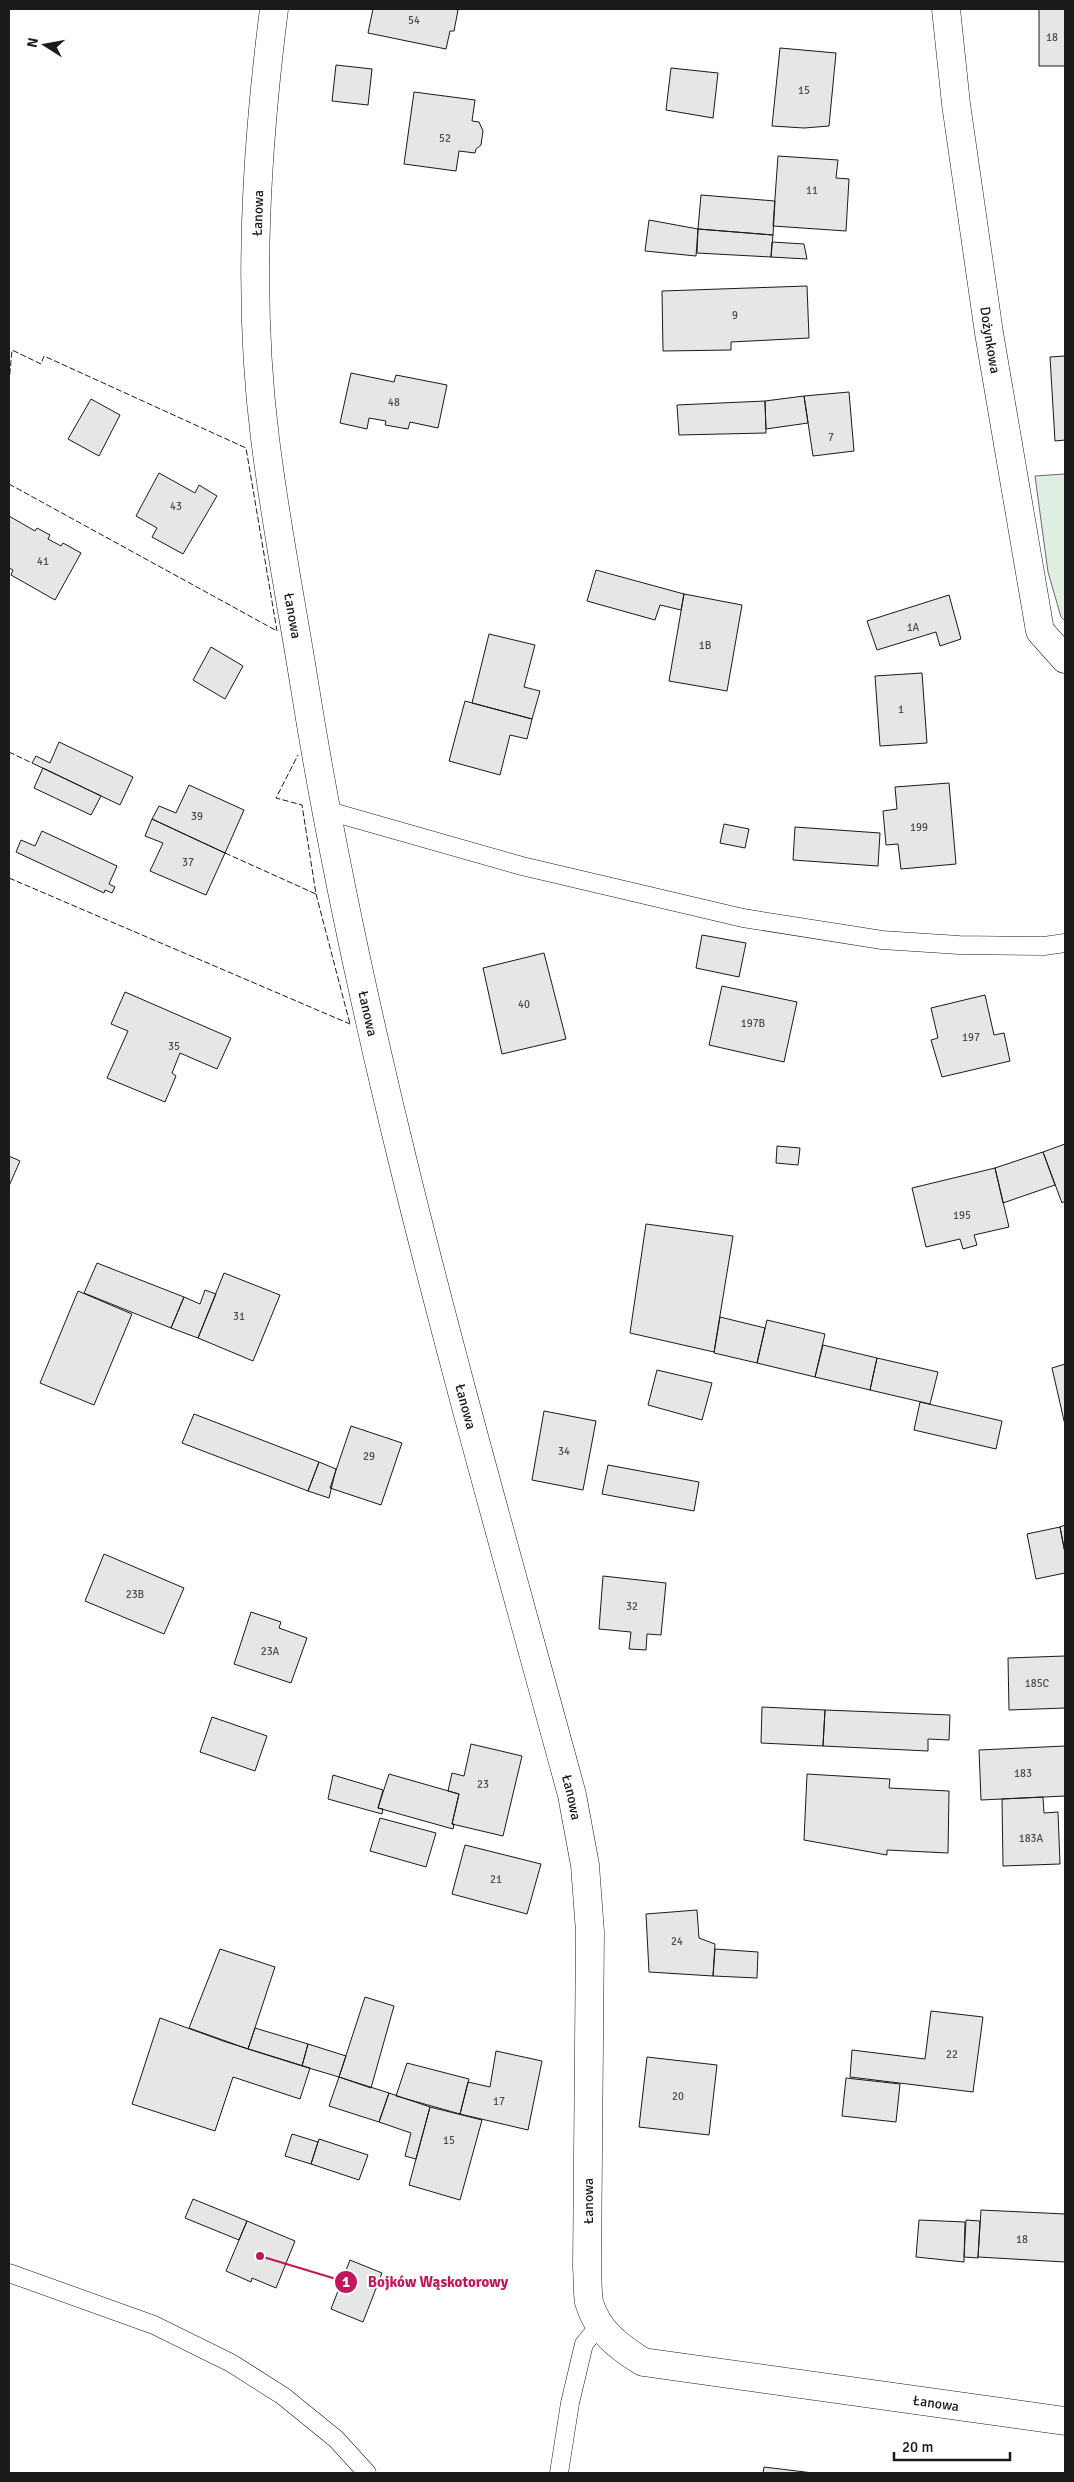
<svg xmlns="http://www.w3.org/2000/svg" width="1074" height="2482" viewBox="0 0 1074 2482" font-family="Signika,sans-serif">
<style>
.green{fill:#e0efe3;stroke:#6a6a6a}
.building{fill:#e6e6e6;stroke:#1a1a1a}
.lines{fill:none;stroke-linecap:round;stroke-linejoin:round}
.service-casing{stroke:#1a1a1a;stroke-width:19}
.minor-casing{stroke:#1a1a1a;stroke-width:29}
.service{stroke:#fff;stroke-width:18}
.minor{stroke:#fff;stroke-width:28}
.fence{stroke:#1a1a1a;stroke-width:1;stroke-dasharray:6 2.5;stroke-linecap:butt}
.labels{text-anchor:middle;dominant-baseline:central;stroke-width:4;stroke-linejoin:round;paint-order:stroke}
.number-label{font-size:11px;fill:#4d4d4d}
.street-label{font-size:14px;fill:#1a1a1a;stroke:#fff}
.leader{fill:none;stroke:#c2185b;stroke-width:2}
.callout-dot{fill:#c2185b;stroke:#fff;stroke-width:2}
.mark-label{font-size:15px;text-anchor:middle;font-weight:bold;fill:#fff}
.callout-label{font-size:15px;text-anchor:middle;font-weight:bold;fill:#c2185b;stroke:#fff;stroke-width:4;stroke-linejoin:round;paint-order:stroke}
</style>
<rect width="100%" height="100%" fill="#fff"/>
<path class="green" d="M 1065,474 L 1065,621 L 1061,617 L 1048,572 L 1035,476 Z"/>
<path class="building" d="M 373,9 L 454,9 L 458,10 L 454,31 L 450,31 L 446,49 L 368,33 Z
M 1039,9 L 1065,9 L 1065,66 L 1039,66 Z
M 780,48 L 836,53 L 829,126 L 804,128 L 772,126 Z
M 336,65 L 372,69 L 368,105 L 332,101 Z
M 671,68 L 718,73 L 713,118 L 666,110 Z
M 414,92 L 475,100 L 472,121 L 479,122 L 483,131 L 481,145 L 476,149 L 475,153 L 459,151 L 456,171 L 404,164 Z
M 778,156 L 838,160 L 836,178 L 849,179 L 846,231 L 773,226 Z
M 701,195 L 775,201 L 773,235 L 698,229 Z
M 649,220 L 698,229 L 696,256 L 645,251 Z
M 698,229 L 773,235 L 771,257 L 697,253 Z
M 772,242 L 804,244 L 807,259 L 771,257 Z
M 807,286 L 809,338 L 731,342 L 731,350 L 663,351 L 662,291 Z
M 1065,356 L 1065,440 L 1055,441 L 1050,357 Z
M 351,373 L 394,382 L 396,375 L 447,385 L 438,428 L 410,422 L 408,429 L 385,425 L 386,421 L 369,418 L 367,429 L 340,423 Z
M 849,392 L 854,451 L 813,456 L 804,396 Z
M 804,396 L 808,423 L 766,429 L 765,401 Z
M 91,399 L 120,415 L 99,456 L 68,439 Z
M 765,401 L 766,433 L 679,435 L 677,405 Z
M 159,473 L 195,493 L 199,485 L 217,496 L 183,554 L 152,537 L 157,528 L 136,516 Z
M 9,516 L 35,531 L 37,528 L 50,535 L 48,539 L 61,546 L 63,543 L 81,553 L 55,600 L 11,575 L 13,570 L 9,568 Z
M 596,570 L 684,594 L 681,610 L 660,605 L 655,620 L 587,601 Z
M 684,594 L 742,605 L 727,691 L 669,681 Z
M 949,595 L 961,639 L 940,646 L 936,632 L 877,650 L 867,621 Z
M 489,634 L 535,645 L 524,687 L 540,691 L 532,719 L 472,703 Z
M 211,647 L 243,666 L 225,699 L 193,680 Z
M 922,673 L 927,743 L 880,746 L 875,676 Z
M 465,701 L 532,719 L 527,739 L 510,735 L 500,775 L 449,761 Z
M 59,742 L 133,777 L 120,805 L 32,763 L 36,756 L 50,763 Z
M 43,768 L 101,796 L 91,815 L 34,788 Z
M 949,783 L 956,864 L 901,869 L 898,844 L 886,845 L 883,811 L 897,809 L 895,787 Z
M 189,785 L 244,810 L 225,853 L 152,819 L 159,806 L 176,813 Z
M 152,819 L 225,853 L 206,895 L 150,871 L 163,843 L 145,836 Z
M 724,824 L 749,829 L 745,848 L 720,843 Z
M 795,827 L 880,833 L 878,866 L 793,860 Z
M 42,831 L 117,866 L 109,884 L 115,887 L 112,893 L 105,890 L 104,893 L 16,852 L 21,840 L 35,846 Z
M 702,935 L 746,943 L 739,977 L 696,968 Z
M 544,953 L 566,1039 L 502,1054 L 483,968 Z
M 722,986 L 797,1002 L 784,1062 L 709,1045 Z
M 125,992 L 231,1038 L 217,1069 L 180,1053 L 172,1073 L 176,1076 L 165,1102 L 107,1078 L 128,1031 L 111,1024 Z
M 985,995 L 994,1035 L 1004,1033 L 1010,1061 L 942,1077 L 931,1040 L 938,1038 L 931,1008 Z
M 1065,1144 L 1065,1201 L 1062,1203 L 1043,1152 Z
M 777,1146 L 800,1148 L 798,1165 L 776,1163 Z
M 1043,1152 L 1055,1185 L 1003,1203 L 995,1168 Z
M 9,1156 L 20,1161 L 9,1186 Z
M 995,1168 L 1009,1227 L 974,1235 L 977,1245 L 963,1249 L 960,1239 L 926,1247 L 912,1188 Z
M 646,1224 L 733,1236 L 714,1352 L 630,1333 Z
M 97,1263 L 184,1297 L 171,1328 L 84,1293 Z
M 224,1273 L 280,1295 L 253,1361 L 198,1338 Z
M 205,1290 L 216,1294 L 198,1338 L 171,1328 L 184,1297 L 200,1304 Z
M 78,1291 L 132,1314 L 94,1405 L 40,1383 Z
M 720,1317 L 765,1328 L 757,1363 L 714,1353 Z
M 767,1320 L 825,1334 L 815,1377 L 757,1363 Z
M 823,1345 L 877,1358 L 870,1390 L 815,1377 Z
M 877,1358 L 938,1372 L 930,1404 L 870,1390 Z
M 1065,1364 L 1065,1425 L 1052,1368 Z
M 657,1370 L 712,1383 L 702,1420 L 648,1405 Z
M 920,1402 L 1002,1421 L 996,1449 L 914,1430 Z
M 544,1411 L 596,1421 L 583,1490 L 532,1480 Z
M 194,1414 L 319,1462 L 308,1491 L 182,1443 Z
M 351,1426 L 402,1443 L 381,1505 L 330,1488 Z
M 319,1462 L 336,1469 L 329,1498 L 308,1491 Z
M 608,1465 L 699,1482 L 694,1511 L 602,1494 Z
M 1065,1525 L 1065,1553 L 1060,1527 Z
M 1060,1527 L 1065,1553 L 1065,1573 L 1036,1579 L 1027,1534 Z
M 104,1554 L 184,1588 L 164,1634 L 85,1601 Z
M 603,1576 L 666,1583 L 661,1635 L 647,1634 L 646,1650 L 629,1649 L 631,1632 L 599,1629 Z
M 251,1612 L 281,1622 L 279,1628 L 307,1638 L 291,1683 L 234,1664 Z
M 1065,1656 L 1065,1708 L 1009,1710 L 1008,1658 Z
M 762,1707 L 825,1710 L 823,1746 L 761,1743 Z
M 825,1710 L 950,1715 L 949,1740 L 928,1739 L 928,1751 L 823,1746 Z
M 212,1717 L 267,1736 L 255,1771 L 200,1752 Z
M 471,1744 L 522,1756 L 503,1836 L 452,1824 L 459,1794 L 448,1791 L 452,1773 L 464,1776 Z
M 1065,1746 L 1065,1796 L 981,1800 L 979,1750 Z
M 389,1774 L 459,1794 L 452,1824 L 454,1824 L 453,1829 L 378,1808 Z
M 807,1774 L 890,1779 L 889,1788 L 949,1791 L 948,1853 L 887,1850 L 887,1855 L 804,1840 Z
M 333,1775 L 383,1790 L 378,1808 L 383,1809 L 382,1814 L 328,1799 Z
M 1043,1797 L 1044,1813 L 1058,1812 L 1060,1864 L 1003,1866 L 1002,1799 Z
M 380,1818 L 436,1833 L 426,1867 L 370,1851 Z
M 465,1845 L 541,1864 L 527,1914 L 452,1894 Z
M 697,1910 L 699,1938 L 715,1944 L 713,1976 L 649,1972 L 646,1914 Z
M 220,1949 L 275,1967 L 248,2049 L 189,2028 Z
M 715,1949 L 758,1952 L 757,1978 L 713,1976 Z
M 365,1997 L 394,2006 L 371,2088 L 339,2077 Z
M 931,2011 L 983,2017 L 973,2092 L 850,2077 L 852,2050 L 925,2059 Z
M 160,2018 L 226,2042 L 310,2068 L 300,2099 L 233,2077 L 215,2131 L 132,2104 Z
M 255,2028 L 308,2044 L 302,2066 L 248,2049 Z
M 308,2044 L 346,2056 L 339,2077 L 302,2066 Z
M 496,2051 L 542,2061 L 528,2130 L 460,2114 L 468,2082 L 490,2087 Z
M 647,2057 L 717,2065 L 709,2135 L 639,2127 Z
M 407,2063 L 469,2079 L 460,2114 L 396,2096 Z
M 339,2077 L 389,2093 L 379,2122 L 329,2106 Z
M 846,2078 L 900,2084 L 896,2122 L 842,2116 Z
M 389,2093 L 430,2107 L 416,2159 L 405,2156 L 411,2133 L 379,2122 Z
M 430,2107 L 482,2120 L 460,2200 L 409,2185 Z
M 292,2134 L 318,2142 L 311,2164 L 285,2156 Z
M 319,2139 L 368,2155 L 359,2180 L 311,2164 Z
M 193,2199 L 247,2221 L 239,2240 L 185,2218 Z
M 981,2210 L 1065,2214 L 1065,2262 L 978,2257 Z
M 919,2220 L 965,2222 L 964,2262 L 916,2257 Z
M 966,2220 L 980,2221 L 978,2258 L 964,2257 Z
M 247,2221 L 295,2241 L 276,2288 L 252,2278 L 251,2282 L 226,2271 Z
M 350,2260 L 382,2273 L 363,2322 L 331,2309 Z
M 764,2467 L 813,2473 L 763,2473 Z"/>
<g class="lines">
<defs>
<path id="service" d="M 325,810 L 522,866 L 743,918 L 882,940 L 959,945 L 1044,946 L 1065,943
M 9,2273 L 154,2325 L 231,2363 L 283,2396 L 336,2439 L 367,2473
M 559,2473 L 570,2403 L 584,2344 L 599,2326"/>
<g id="minor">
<path id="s1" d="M 274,9 C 256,150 247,297 265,438 C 275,520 291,601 304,682 C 364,1060 472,1427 572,1795 L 585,1865 L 590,1932 L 587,2267 C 588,2278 587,2291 589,2302 C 597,2331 619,2347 643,2362 L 1065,2421"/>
<path id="s2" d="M 946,9 L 956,104 L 989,333 L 1040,631 L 1065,659"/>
</g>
</defs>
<use href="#service" class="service-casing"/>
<use href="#minor" class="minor-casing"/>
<use href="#service" class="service"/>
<use href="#minor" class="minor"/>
<path class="fence" d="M 9,383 L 12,350 L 41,364 L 44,356 L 246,448 L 277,631
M 9,484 L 277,631
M 9,752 L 32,763
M 225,853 L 316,894 L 302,805 L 276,798 L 298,755
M 9,878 L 350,1024
M 316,894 L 350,1024"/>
</g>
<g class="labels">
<g class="number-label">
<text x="414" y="20">54</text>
<text x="1052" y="37">18</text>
<text x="804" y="90">15</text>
<text x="445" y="138">52</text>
<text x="812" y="190">11</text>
<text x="735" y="315">9</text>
<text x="394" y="402">48</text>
<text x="831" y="437">7</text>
<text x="176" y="506">43</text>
<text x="43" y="561">41</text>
<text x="913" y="627">1A</text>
<text x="705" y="645">1B</text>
<text x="901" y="709">1</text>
<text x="197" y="816">39</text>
<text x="919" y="827">199</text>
<text x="188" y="862">37</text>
<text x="524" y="1004">40</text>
<text x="753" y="1023">197B</text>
<text x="971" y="1037">197</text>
<text x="174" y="1046">35</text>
<text x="962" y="1215">195</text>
<text x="239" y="1316">31</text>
<text x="564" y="1451">34</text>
<text x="369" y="1456">29</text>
<text x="135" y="1594">23B</text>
<text x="632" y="1606">32</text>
<text x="270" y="1651">23A</text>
<text x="1037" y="1683">185C</text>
<text x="1023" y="1773">183</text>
<text x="483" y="1784">23</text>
<text x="1031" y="1838">183A</text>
<text x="496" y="1879">21</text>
<text x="677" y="1941">24</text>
<text x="952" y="2054">22</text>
<text x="678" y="2096">20</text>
<text x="499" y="2101">17</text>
<text x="449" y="2140">15</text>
<text x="1022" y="2239">18</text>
</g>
<g class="street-label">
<text transform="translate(258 213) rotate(-88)">Łanowa</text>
<text stroke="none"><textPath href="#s2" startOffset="334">Dożynkowa</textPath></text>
<text stroke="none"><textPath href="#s1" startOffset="610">Łanowa</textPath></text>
<text stroke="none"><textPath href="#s1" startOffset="1015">Łanowa</textPath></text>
<text stroke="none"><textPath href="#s1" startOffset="1420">Łanowa</textPath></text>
<text stroke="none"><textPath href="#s1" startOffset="1825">Łanowa</textPath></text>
<text transform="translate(588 2201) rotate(-90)">Łanowa</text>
<text stroke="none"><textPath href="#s1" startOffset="2710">Łanowa</textPath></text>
</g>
</g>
<path class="leader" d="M260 2256L346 2282"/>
<g class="callout-dot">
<circle cx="260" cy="2256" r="5"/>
<circle cx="346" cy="2282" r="12"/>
</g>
<g class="mark-label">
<text x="346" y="2287">1</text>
</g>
<g class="callout-label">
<text x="438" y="2287">Bojków Wąskotorowy</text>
</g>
<rect width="1074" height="2482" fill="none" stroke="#1a1a1a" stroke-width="20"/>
<g transform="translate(45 45) rotate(281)" stroke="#ffffff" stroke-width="4" paint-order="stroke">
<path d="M0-4L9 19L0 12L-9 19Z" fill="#1a1a1a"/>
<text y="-8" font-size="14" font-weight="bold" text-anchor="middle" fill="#1a1a1a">N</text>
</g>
<path d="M894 2452v8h116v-8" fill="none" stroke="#1a1a1a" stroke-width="2.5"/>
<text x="902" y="2452" font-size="15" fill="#1a1a1a" stroke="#ffffff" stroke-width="4" paint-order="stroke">20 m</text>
</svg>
